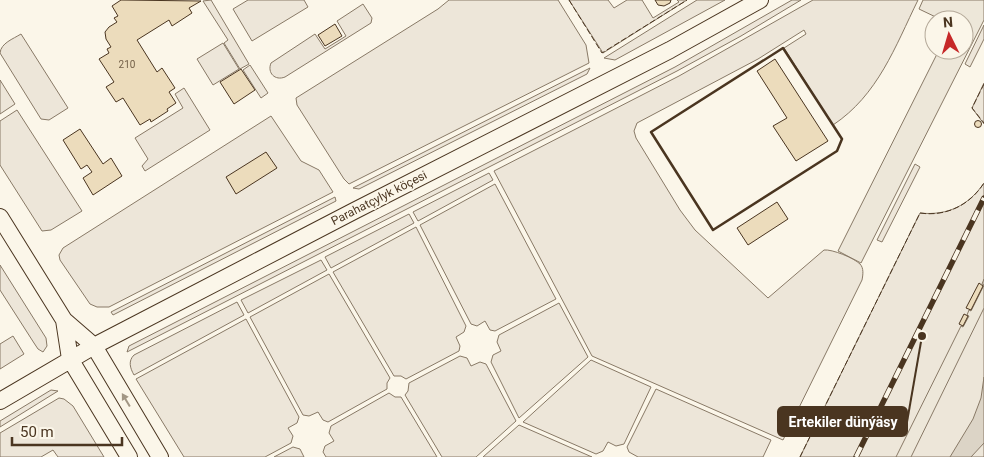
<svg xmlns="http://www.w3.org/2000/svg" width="984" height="457" viewBox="0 0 984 457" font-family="Roboto,sans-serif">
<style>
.green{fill:#ede6d9;stroke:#887966}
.parking{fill:#ede7d9;stroke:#887966}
.water{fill:#dcd4c6;stroke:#887966}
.building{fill:#ecdcbc;stroke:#4a3520}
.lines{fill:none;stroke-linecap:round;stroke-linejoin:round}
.minor-casing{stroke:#4a3520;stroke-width:18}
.minor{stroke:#fbf6e9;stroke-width:16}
.rail-casing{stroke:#4a3520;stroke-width:5.5}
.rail{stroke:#fbf6e9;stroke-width:4;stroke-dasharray:11;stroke-linecap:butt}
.fence{stroke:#4a3520;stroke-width:1;stroke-dasharray:6 2.5;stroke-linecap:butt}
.wall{stroke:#4a3520;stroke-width:2.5}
.oneway{fill:#a29684}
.labels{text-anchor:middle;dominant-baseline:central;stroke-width:4;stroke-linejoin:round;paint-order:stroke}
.number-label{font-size:10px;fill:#725f47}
.street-label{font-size:12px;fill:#4a3520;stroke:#fbf6e9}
.leader{fill:none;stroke:#4a3520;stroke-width:2}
.callout-dot{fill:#4a3520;stroke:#fbf6e9;stroke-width:2}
.callout{fill:#4a3520;stroke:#4a3520;stroke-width:2}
.callout-label{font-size:14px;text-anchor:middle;font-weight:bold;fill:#fff}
</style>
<rect width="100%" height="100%" fill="#fbf6e9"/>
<path class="green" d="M 211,0 L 249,64 L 240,69 L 224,43 L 228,40 L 203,1 Z
M 248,0 L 304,0 L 308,7 L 252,41 L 233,9 Z
M 449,0 L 558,0 L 586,45 L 589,63 L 349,184 L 344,179 L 297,105 L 296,98 L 438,9 Z
M 569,0 L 608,0 L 614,8 L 627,0 L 642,0 L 653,18 L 679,2 L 677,0 L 687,0 L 603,53 Z
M 697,0 L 725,0 L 615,60 L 604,58 Z
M 792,0 L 801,0 L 741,36 L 677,71 L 127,352 L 129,346 L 675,67 Z
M 813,0 L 918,0 C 895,47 878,95 833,125 L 784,48 L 806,34 L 804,30 L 758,59 L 637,123 L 634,131 L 636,138 L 680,210 L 695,230 L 768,298 L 824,250 C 832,249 854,258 860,264 C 864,268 863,275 862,280 L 783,440 L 592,356 L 494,171 L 679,76 Z
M 363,4 L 372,18 L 371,23 L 285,77 C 275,81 267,73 271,63 L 315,34 L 325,49 L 346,36 L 337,21 Z
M 984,25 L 984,39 L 970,67 L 965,64 Z
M 21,34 L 68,108 L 49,120 L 41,119 L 0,53 C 1,43 13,39 21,34 Z
M 223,43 L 239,69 L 213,85 L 197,59 Z
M 250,65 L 268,93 L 261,98 L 243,70 Z
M 590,68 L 587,74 L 359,189 L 353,188 Z
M 0,80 L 15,104 L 0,114 Z
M 984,83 L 984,124 L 972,108 Z
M 184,88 L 210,130 L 145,171 L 142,166 L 148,159 L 135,138 L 183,108 L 175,94 Z
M 17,110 L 82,211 L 51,230 L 42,231 L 0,165 L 0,121 Z
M 271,116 L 301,161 L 319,170 L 333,192 L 109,307 L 97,307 L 90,304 L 60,260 L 59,255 L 63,248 Z
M 915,164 L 920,167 L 882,242 L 877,240 Z
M 489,173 L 493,180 L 418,221 L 413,212 Z
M 984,183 L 984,457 L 800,457 L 920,213 C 948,216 969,205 984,183 Z
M 495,184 L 556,299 L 495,331 L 490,330 L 485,321 L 477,326 L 471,324 L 420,225 Z
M 335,197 L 336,201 L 113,315 L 111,312 Z
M 409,214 L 414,223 L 331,268 L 325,257 Z
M 416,227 L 466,326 L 464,332 L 456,337 L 460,346 L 459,351 L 406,379 L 401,376 L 394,376 L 333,272 Z
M 321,260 L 327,270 L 248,313 L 241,300 Z
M 0,265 L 46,338 L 47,346 L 43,352 L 38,349 L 34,343 L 0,290 Z
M 329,274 L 390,378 L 387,383 L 387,389 L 328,422 L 323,420 L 318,412 L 309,416 L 303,415 L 250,317 Z
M 237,302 L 244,315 L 134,375 C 130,368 128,361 134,355 Z
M 559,303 L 588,357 L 519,418 L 491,362 L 493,355 L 501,351 L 497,342 L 499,335 Z
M 246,319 L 299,417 L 297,423 L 288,428 L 293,436 L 291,443 L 265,457 L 184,457 L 136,379 Z
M 13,336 L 24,354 L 0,369 L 0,344 Z
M 460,356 L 467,358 L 471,366 L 480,362 L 486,364 L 516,421 L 476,457 L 442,457 L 405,395 L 408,391 L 409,383 Z
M 591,360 L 651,387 L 624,444 L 616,446 L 608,442 L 603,451 L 596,454 L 523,422 Z
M 656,389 L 771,440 L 763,457 L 638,457 L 629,452 L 627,447 Z
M 51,390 L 58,391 L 0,427 L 0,421 Z
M 389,393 L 395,397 L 401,397 L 437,457 L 326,457 L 323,452 L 325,446 L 334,441 L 329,433 L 331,426 Z
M 59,398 L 64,399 L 73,406 L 104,457 L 58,457 L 53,450 L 41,457 L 0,457 L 0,433 Z
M 519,425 L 592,457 L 483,457 Z
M 293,447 L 300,449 L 304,457 L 274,457 Z"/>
<path class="parking" d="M 923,0 L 984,0 L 984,20 L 861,263 L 838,251 L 939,50 L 964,50 L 964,20 L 942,20 L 919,9 Z
M 984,279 L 984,308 L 911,457 L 896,457 L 961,326 L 963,327 L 969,316 L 967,315 L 969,310 L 971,311 L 984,285 L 982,284 Z"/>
<path class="water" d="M 984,377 L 984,443 L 971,457 L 950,457 L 973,419 L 981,398 Z"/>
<path class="building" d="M 121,0 L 201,1 L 189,8 L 192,13 L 172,26 L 169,20 L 137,40 L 157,72 L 162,68 L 175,88 L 169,92 L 176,103 L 167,109 L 168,111 L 151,122 L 150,119 L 140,125 L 123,98 L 116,102 L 106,87 L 114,82 L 99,59 L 109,53 L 107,49 L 111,47 L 106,39 L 105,32 L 109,27 L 117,22 L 114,18 L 118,16 L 112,6 Z
M 655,0 L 671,0 L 670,3 L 664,6 L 658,5 Z
M 335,24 L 342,36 L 325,46 L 318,35 Z
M 775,59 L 828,141 L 796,161 L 773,126 L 787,118 L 757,71 Z
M 241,69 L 255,90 L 234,104 L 220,82 Z
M974.5 124a3.5 3.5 0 1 1 7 0a3.5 3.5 0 1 1-7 0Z
M 80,129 L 103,164 L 111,158 L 122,176 L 93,195 L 83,178 L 92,172 L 87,165 L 81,169 L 63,140 Z
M 266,152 L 277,168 L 236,194 L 226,177 Z
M 777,202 L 788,219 L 748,245 L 737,228 Z
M 979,283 L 983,286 L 971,310 L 966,308 Z
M 964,314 L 968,316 L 963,326 L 959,324 Z"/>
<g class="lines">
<defs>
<path id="minor" d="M 0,217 L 64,320 L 94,346 L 160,457
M 64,320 L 70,359 L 129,457
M 0,401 L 94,346 L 354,211 L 670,50 L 760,0"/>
</defs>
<use href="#minor" class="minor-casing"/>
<use href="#minor" class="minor"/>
<defs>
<path id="rail" d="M 856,457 L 984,198"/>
</defs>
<use href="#rail" class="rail-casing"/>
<use href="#rail" class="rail"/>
<path class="fence" d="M 569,0 L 602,53 L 687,0
M 984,84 L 972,108 L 984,123
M 800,457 L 920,213 C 946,217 970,205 984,183"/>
<path class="wall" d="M 783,48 L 842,139 L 837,151 L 713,230 L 651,132 Z"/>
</g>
<defs><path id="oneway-solid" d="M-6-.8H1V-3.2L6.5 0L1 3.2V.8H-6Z" transform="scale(1.25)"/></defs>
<use class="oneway" href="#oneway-solid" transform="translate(126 400) rotate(-121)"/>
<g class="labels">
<g class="number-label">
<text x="127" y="64">210</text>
</g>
<g class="street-label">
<text transform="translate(379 198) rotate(-27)">Parahatçylyk köçesi</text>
</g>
</g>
<path class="leader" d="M922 336L907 422"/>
<circle class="callout-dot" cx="922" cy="336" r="5"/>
<rect class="callout" x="778" y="407" width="129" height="29" rx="5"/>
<g class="callout-label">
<text x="843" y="427">Ertekiler dünýäsy</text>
</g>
<g transform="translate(949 35) rotate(355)"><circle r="24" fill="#fbf6e9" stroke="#b4a999"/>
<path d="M0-4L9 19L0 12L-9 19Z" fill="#c62828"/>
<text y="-8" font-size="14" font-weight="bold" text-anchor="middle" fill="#4a3520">N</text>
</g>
<path d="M12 437v8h110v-8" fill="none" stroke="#4a3520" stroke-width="2.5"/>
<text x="20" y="437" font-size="15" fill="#4a3520" stroke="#fbf6e9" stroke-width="4" paint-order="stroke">50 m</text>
</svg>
